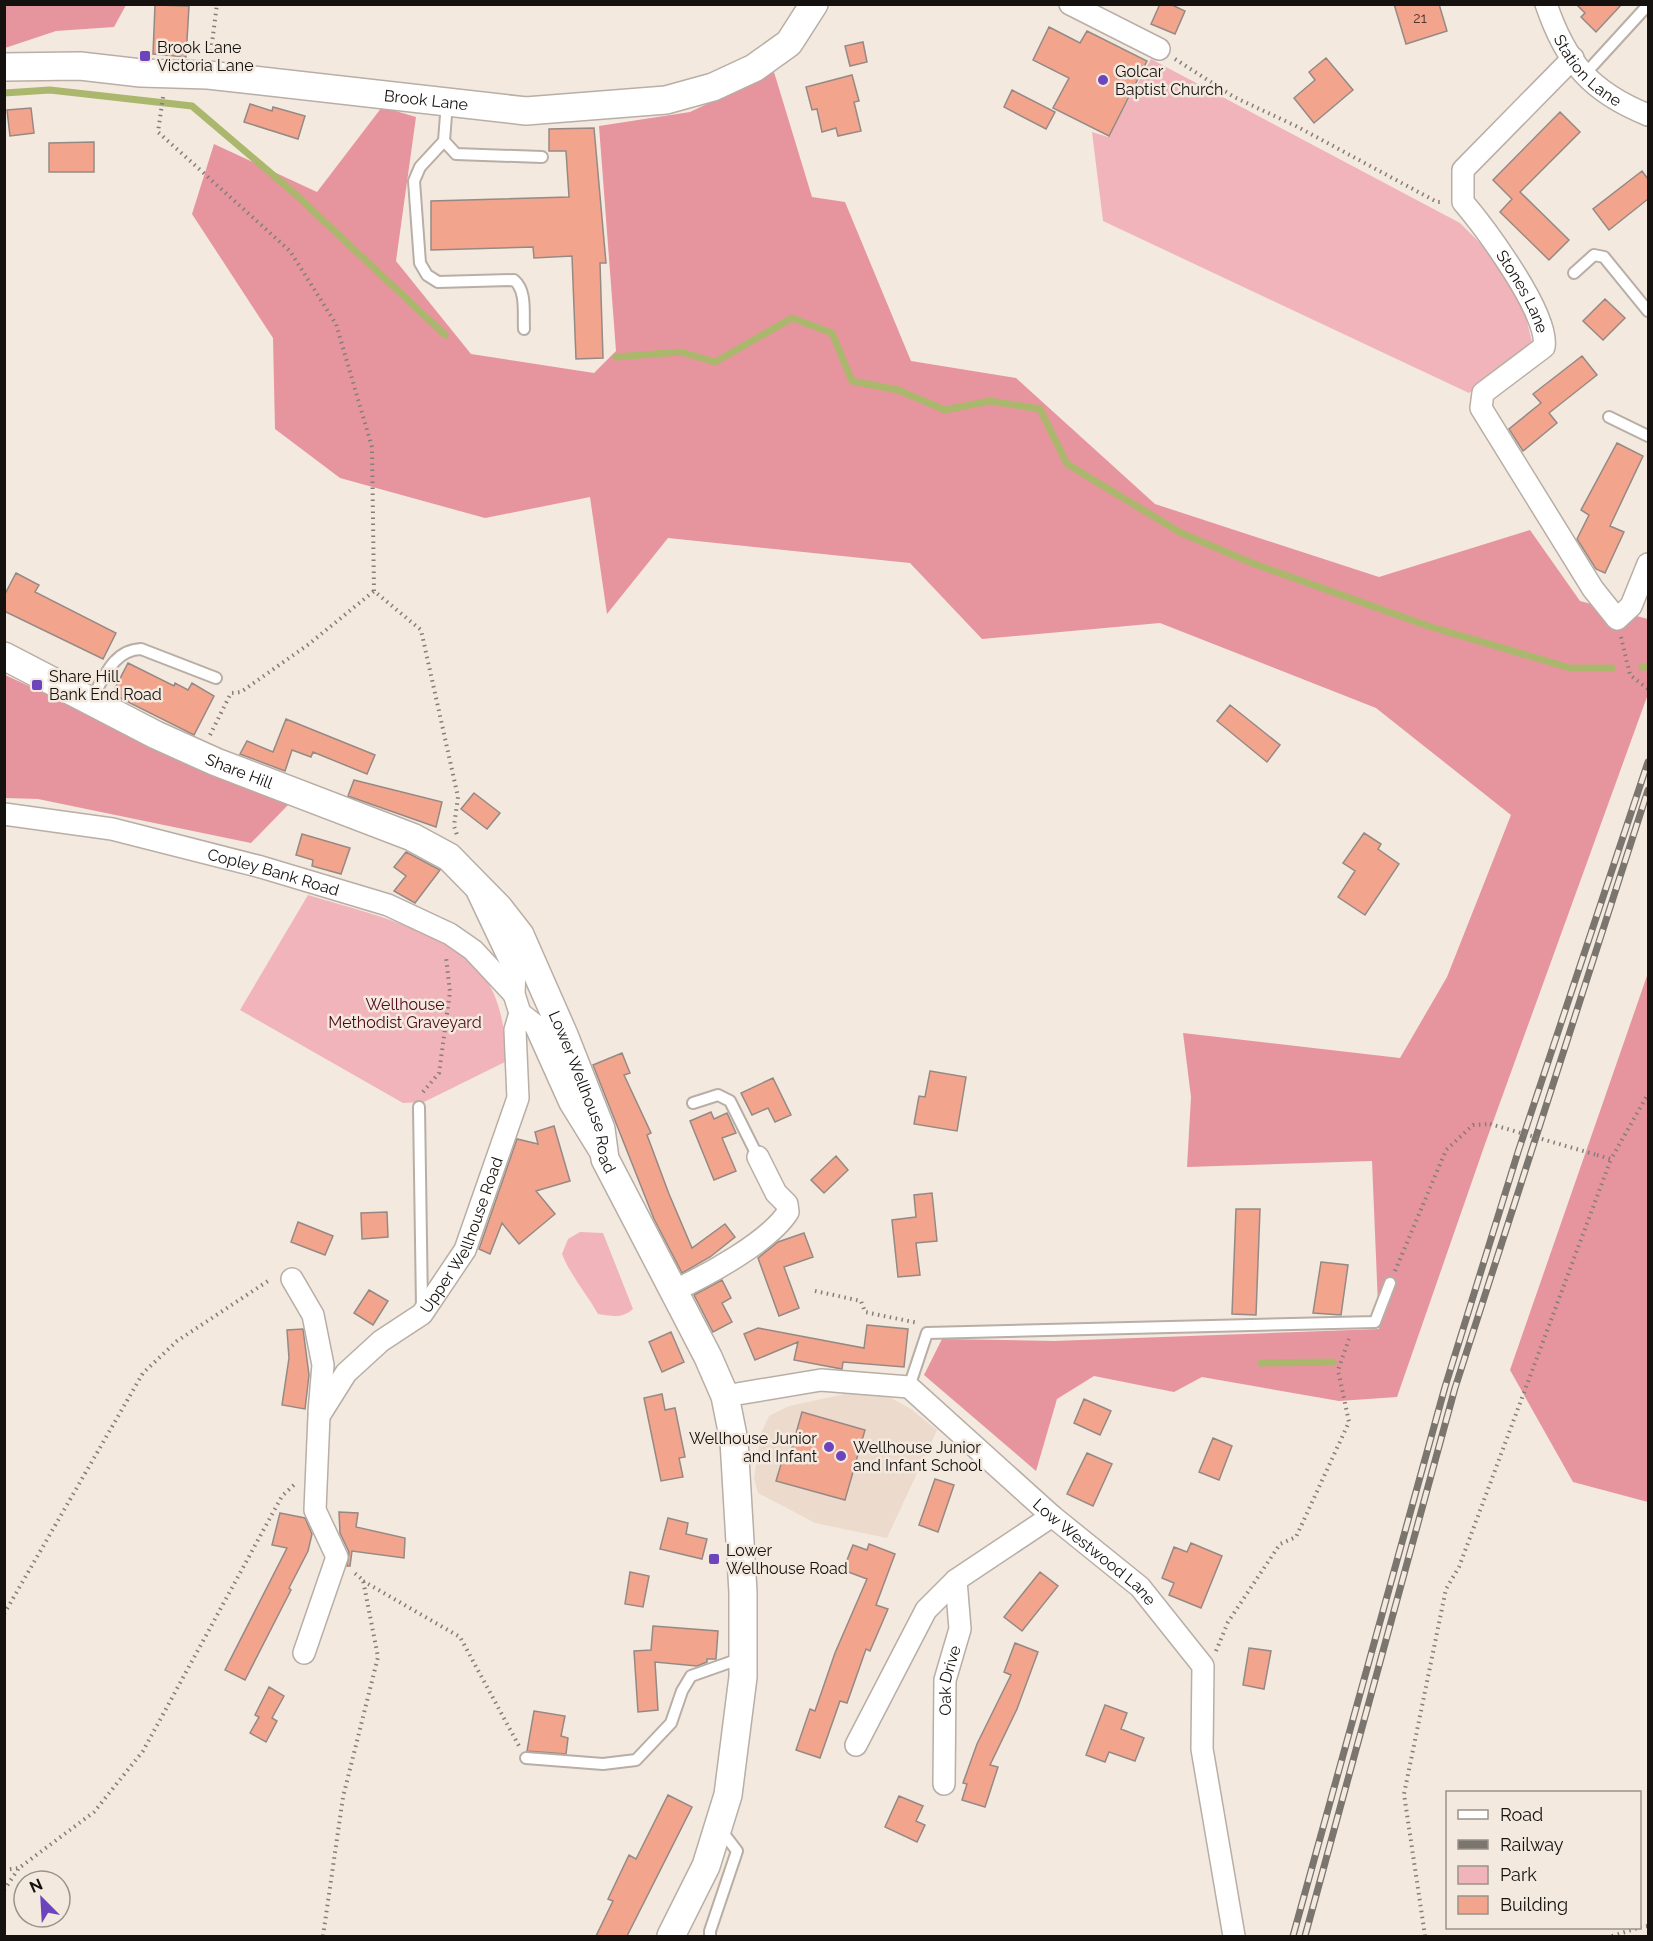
<svg xmlns="http://www.w3.org/2000/svg" width="1653" height="1941" viewBox="0 0 1653 1941" font-family="Raleway,sans-serif">
<style>
.built{fill:#ecdbcd}
.green{fill:#f1b4ba}
.forest{fill:#e6959e}
.lines{fill:none;stroke-linecap:round;stroke-linejoin:round}
.stream{stroke:#abb76d;stroke-width:7}
.building{fill:#f2a58c;stroke:#968985;stroke-width:1.5}
.service-casing{stroke:#b8aea5;stroke-width:14}
.minor-casing{stroke:#b8aea5;stroke-width:24}
.tertiary-casing{stroke:#b8aea5;stroke-width:30}
.path{stroke:#857e78;stroke-width:4;stroke-dasharray:1.5 4.5;stroke-linecap:butt}
.service{stroke:#fff;stroke-width:10}
.minor{stroke:#fff;stroke-width:21}
.tertiary{stroke:#fff;stroke-width:27}
.rail-casing{stroke:#7b756f;stroke-width:7}
.rail{stroke:#f3e9df;stroke-width:4.5;stroke-dasharray:14;stroke-linecap:butt}
.path-bridge{stroke:#857e78;stroke-width:4;stroke-dasharray:1.5 4.5;stroke-linecap:butt}
.poi-dot{fill:#6c44bc;stroke:#f3e9df;stroke-width:2}
.labels{text-anchor:middle;dominant-baseline:central;stroke-width:5;stroke-linejoin:round;paint-order:stroke}
.number-label{font-size:14px;fill:#4c362e}
.poi-label{font-size:16px;fill:#14110e;stroke:#f3e9df;text-anchor:start}
.street-label{font-size:16px;fill:#14110e;stroke:#f3e9df}
.park-label{font-size:16px;fill:#50071b;stroke:#f3e9df}
</style>
<rect width="100%" height="100%" fill="#f3e9df"/>
<path class="built" d="M 877,1390 L 911,1409 L 937,1430 L 887,1538 L 815,1523 L 758,1493 L 754,1478 L 761,1433 L 769,1416 L 789,1406 L 854,1392 Z"/>
<path class="green" d="M 1151,59 L 1460,223 L 1487,250 L 1525,313 L 1533,346 L 1469,393 L 1103,221 L 1092,132 L 1108,137 Z
M 308,895 C 360,911 456,932 487,981 C 502,1005 505,1033 507,1061 L 424,1102 L 403,1103 L 240,1010 Z
M 580,1232 L 603,1233 L 633,1309 C 622,1319 611,1316 598,1314 C 586,1293 571,1276 562,1254 L 568,1239 Z"/>
<path class="forest" d="M 4,5 L 5,4 L 126,5 L 114,27 L 56,31 L 5,48 Z
M 774,72 L 812,197 L 845,202 L 911,361 L 1016,378 L 1155,504 L 1379,577 L 1530,530 L 1580,601 L 1648,619 L 1648,694 L 1485,1144 L 1397,1397 L 1339,1401 L 1202,1377 L 1174,1392 L 1094,1376 L 1057,1399 L 1036,1471 L 924,1375 L 942,1339 L 1054,1341 L 1379,1329 L 1372,1161 L 1187,1167 L 1191,1097 L 1183,1033 L 1400,1058 L 1447,977 L 1511,815 L 1376,708 L 1160,623 L 982,639 L 910,563 L 668,538 L 607,614 L 590,497 L 485,518 L 340,478 L 275,429 L 273,338 L 192,214 L 214,144 L 317,192 L 382,107 L 416,117 L 396,261 L 471,354 L 594,373 L 616,351 L 599,126 L 690,112 Z
M 5,675 L 288,805 L 251,843 L 38,799 L 5,798 Z
M 1648,973 L 1648,1502 L 1573,1482 L 1510,1370 Z"/>
<g class="lines">
<path class="stream" d="M 4,93 L 50,90 L 192,106 L 293,192 L 445,335
M 616,357 L 681,352 L 715,362 L 792,318 L 832,333 L 852,381 L 898,390 L 945,410 L 990,401 L 1040,409 L 1067,464 L 1181,533 L 1252,563 L 1428,626 L 1570,668 L 1612,668
M 1642,667 L 1648,667
M 1261,1363 L 1333,1362"/>
</g>
<path class="building" d="M 1160,4 L 1170,4 L 1185,11 L 1175,34 L 1151,24 Z
M 1394,4 L 1439,4 L 1447,31 L 1406,44 Z
M 1576,4 L 1622,4 L 1596,32 L 1581,17 L 1585,13 Z
M 155,5 L 189,6 L 186,57 L 153,54 Z
M 1049,27 L 1080,43 L 1087,31 L 1147,61 L 1109,136 L 1053,108 L 1069,78 L 1033,60 Z
M 863,42 L 867,62 L 850,66 L 845,46 Z
M 1326,58 L 1353,90 L 1314,123 L 1294,98 L 1315,80 L 1309,72 Z
M 852,75 L 859,101 L 854,102 L 861,131 L 838,136 L 836,128 L 822,132 L 817,109 L 812,110 L 806,87 Z
M 1012,90 L 1055,112 L 1046,129 L 1004,107 Z
M 250,104 L 272,111 L 273,107 L 305,116 L 298,139 L 244,122 Z
M 31,108 L 34,133 L 10,136 L 7,110 Z
M 1560,112 L 1580,132 L 1520,192 L 1569,240 L 1549,260 L 1500,212 L 1512,199 L 1493,180 Z
M 594,128 L 606,263 L 600,263 L 603,358 L 576,359 L 572,256 L 534,258 L 533,247 L 431,250 L 431,201 L 569,197 L 566,151 L 549,151 L 549,129 Z
M 94,142 L 94,172 L 49,172 L 49,143 Z
M 1642,171 L 1648,179 L 1648,199 L 1609,230 L 1593,209 Z
M 1605,299 L 1625,318 L 1603,340 L 1583,321 Z
M 1582,356 L 1597,375 L 1549,413 L 1557,423 L 1523,451 L 1509,429 L 1541,403 L 1533,394 Z
M 1617,443 L 1643,456 L 1610,526 L 1624,532 L 1605,573 L 1596,569 L 1577,539 L 1589,515 L 1581,510 Z
M 16,573 L 39,585 L 35,592 L 116,633 L 103,659 L 4,611 L 4,596 Z
M 128,663 L 174,686 L 175,683 L 188,690 L 192,683 L 214,696 L 194,735 L 112,694 Z
M 1230,705 L 1280,745 L 1267,762 L 1217,721 Z
M 286,719 L 375,755 L 367,774 L 313,752 L 311,757 L 292,750 L 285,771 L 240,754 L 247,741 L 273,752 Z
M 354,780 L 442,802 L 436,827 L 348,796 Z
M 474,793 L 500,813 L 487,829 L 461,809 Z
M 1364,833 L 1381,844 L 1378,849 L 1399,864 L 1365,915 L 1338,897 L 1355,871 L 1343,863 Z
M 302,834 L 350,848 L 341,874 L 312,866 L 313,860 L 296,855 Z
M 406,852 L 440,870 L 415,903 L 394,891 L 406,876 L 394,867 Z
M 622,1053 L 630,1073 L 624,1075 L 651,1133 L 647,1135 L 669,1194 L 692,1248 L 725,1224 L 735,1237 L 710,1257 L 682,1273 L 654,1219 L 593,1065 Z
M 930,1071 L 966,1077 L 957,1131 L 914,1124 L 919,1096 L 925,1097 Z
M 773,1078 L 791,1115 L 775,1122 L 768,1108 L 752,1115 L 741,1093 Z
M 711,1112 L 714,1119 L 727,1113 L 736,1133 L 722,1138 L 736,1171 L 714,1180 L 690,1121 Z
M 554,1126 L 570,1181 L 536,1191 L 555,1214 L 519,1244 L 502,1223 L 490,1254 L 479,1249 L 517,1139 L 538,1144 L 535,1132 Z
M 836,1156 L 848,1170 L 824,1193 L 811,1180 Z
M 932,1193 L 937,1241 L 916,1243 L 920,1275 L 898,1277 L 892,1220 L 916,1217 L 914,1195 Z
M 1236,1209 L 1260,1209 L 1256,1315 L 1232,1314 Z
M 387,1212 L 388,1237 L 362,1239 L 361,1213 Z
M 298,1222 L 333,1236 L 325,1255 L 291,1242 Z
M 804,1233 L 813,1257 L 784,1267 L 799,1308 L 779,1316 L 758,1258 L 778,1242 Z
M 1321,1262 L 1348,1265 L 1341,1315 L 1313,1313 Z
M 722,1280 L 731,1298 L 722,1303 L 732,1322 L 713,1332 L 694,1295 Z
M 369,1290 L 388,1301 L 373,1325 L 354,1313 Z
M 867,1325 L 908,1329 L 904,1367 L 843,1362 L 842,1369 L 794,1360 L 798,1342 L 755,1360 L 744,1334 L 758,1328 L 864,1348 Z
M 303,1329 L 309,1375 L 305,1409 L 282,1405 L 289,1358 L 287,1330 Z
M 671,1332 L 684,1362 L 662,1372 L 649,1342 Z
M 662,1394 L 665,1410 L 675,1408 L 685,1457 L 679,1458 L 683,1477 L 661,1481 L 644,1398 Z
M 1084,1399 L 1111,1411 L 1100,1435 L 1074,1423 Z
M 802,1412 L 865,1430 L 845,1500 L 776,1481 L 782,1461 L 788,1462 Z
M 1213,1438 L 1232,1446 L 1219,1480 L 1199,1472 Z
M 1087,1453 L 1112,1464 L 1093,1506 L 1067,1494 Z
M 935,1479 L 954,1485 L 938,1532 L 919,1525 Z
M 339,1512 L 358,1513 L 356,1527 L 405,1538 L 404,1558 L 352,1551 L 350,1566 L 347,1566 L 349,1552 L 340,1533 Z
M 280,1513 L 305,1518 L 312,1534 L 308,1551 L 289,1588 L 291,1590 L 245,1680 L 225,1670 L 287,1548 L 272,1545 Z
M 668,1518 L 688,1523 L 686,1534 L 707,1539 L 702,1559 L 660,1549 Z
M 1191,1543 L 1222,1556 L 1201,1608 L 1169,1595 L 1174,1583 L 1162,1578 L 1174,1547 L 1187,1552 Z
M 869,1544 L 895,1554 L 876,1605 L 888,1609 L 870,1651 L 866,1649 L 847,1703 L 840,1701 L 820,1758 L 796,1750 L 810,1709 L 815,1711 L 835,1653 L 867,1579 L 843,1570 L 853,1545 L 867,1550 Z
M 630,1572 L 649,1576 L 643,1607 L 625,1604 Z
M 1040,1572 L 1058,1586 L 1022,1631 L 1004,1617 Z
M 653,1626 L 718,1631 L 716,1659 L 707,1659 L 707,1662 L 697,1666 L 655,1662 L 658,1710 L 638,1712 L 634,1651 L 651,1650 Z
M 1015,1643 L 1038,1652 L 1017,1709 L 990,1765 L 998,1767 L 985,1807 L 962,1800 L 967,1784 L 963,1783 L 977,1744 L 1011,1675 L 1004,1672 Z
M 1249,1648 L 1271,1651 L 1264,1689 L 1243,1685 Z
M 269,1687 L 284,1696 L 272,1718 L 277,1721 L 266,1742 L 250,1733 L 259,1717 L 255,1715 Z
M 1105,1705 L 1127,1713 L 1121,1729 L 1144,1738 L 1135,1761 L 1109,1752 L 1105,1762 L 1086,1755 Z
M 534,1711 L 565,1716 L 561,1736 L 568,1738 L 566,1754 L 527,1751 Z
M 668,1795 L 692,1807 L 627,1936 L 596,1936 L 613,1901 L 608,1899 L 629,1855 L 636,1859 Z
M 899,1796 L 923,1806 L 916,1821 L 925,1825 L 917,1842 L 885,1827 Z"/>
<g class="lines">
<defs>
<path id="service" d="M 1584,75 L 1648,5
M 447,102 L 444,141 L 420,167 L 414,181 L 420,263 L 427,275 L 438,282 L 514,280 C 527,291 523,313 524,329
M 444,141 L 456,154 L 542,157
M 1574,273 L 1594,255 L 1604,257 L 1648,311
M 1609,417 L 1648,436
M 91,700 C 104,678 113,650 141,649 L 216,678
M 693,1103 L 718,1095 L 730,1101 L 758,1157
M 419,1107 L 422,1307
M 909,1387 L 927,1333 L 1375,1322 L 1390,1283
M 526,1758 L 603,1764 L 636,1760 L 671,1723 L 682,1691 L 691,1676 L 742,1658
M 710,1936 L 710,1931 L 737,1851 L 721,1830"/>
<g id="minor">
<path d="M 1070,4 L 1159,49"/>
<path id="s1" d="M 1546,4 C 1566,63 1591,92 1648,115"/>
<path id="s2" d="M 1573,58 L 1463,170 L 1463,202 C 1485,228 1550,315 1544,347 L 1483,393 L 1481,408 L 1593,589 L 1617,619 L 1631,606 L 1648,564"/>
<path id="s3" d="M 4,814 L 112,829 L 261,867 L 388,905 L 450,934 L 473,950 L 514,994"/>
<path d="M 478,893 L 515,971 L 514,994 L 520,1013 L 535,1025 L 570,1103 L 604,1158"/>
<path d="M 292,1279 L 313,1315 L 323,1365 L 319,1412"/>
<path d="M 673,1291 C 706,1276 769,1242 788,1212 L 787,1204 L 776,1193 L 758,1157"/>
<path id="s4" d="M 725,1396 L 821,1380 L 909,1387 L 1052,1516 L 1140,1587 L 1203,1666 L 1202,1749 L 1234,1936"/>
<path id="s5" d="M 304,1653 L 337,1557 L 315,1510 L 319,1416 L 346,1373 L 381,1341 L 422,1314 L 465,1250 L 518,1098 L 515,1030 L 520,1013"/>
<path d="M 856,1745 L 926,1610 L 956,1580"/>
<path id="s6" d="M 944,1784 L 945,1680 L 960,1629 L 956,1580 L 1052,1516"/>
</g>
<g id="tertiary">
<path id="s7" d="M 4,67 L 80,66 L 141,73 L 208,75 L 526,111 L 666,100 L 713,87 L 754,68 L 789,43 L 814,4"/>
<path id="s8" d="M 4,656 L 156,735 L 216,762 L 412,837 L 449,857 L 499,908 L 520,935 L 564,1035 L 601,1129 L 605,1159 L 708,1357 L 725,1396 L 734,1441 L 743,1592 L 743,1677 L 728,1795 L 706,1866 L 671,1936"/>
</g>
</defs>
<use href="#service" class="service-casing"/>
<use href="#minor" class="minor-casing"/>
<use href="#tertiary" class="tertiary-casing"/>
<path class="path" d="M 211,51 L 217,4
M 1175,59 L 1234,97 L 1296,126 L 1437,202 L 1443,202
M 163,97 L 158,132 L 290,251 L 336,324 L 372,447 L 374,591 L 421,630 L 458,797 L 454,826 L 457,835
M 1621,637 L 1630,675 L 1648,689
M 210,735 L 231,693 L 241,692 L 309,644 L 374,591
M 423,1092 L 439,1073 L 450,992 L 446,957
M 1597,1155 L 1611,1159 L 1648,1094
M 1395,1271 L 1446,1150 L 1473,1125 L 1490,1124
M 815,1291 L 861,1301 L 865,1312 L 918,1323
M 363,1581 L 460,1637 L 519,1746
M 4,1614 L 143,1373 L 177,1341 L 271,1279
M 1216,1651 L 1228,1622 L 1280,1544 L 1296,1537 L 1349,1422 L 1338,1370 L 1349,1339
M 4,1870 L 19,1868 L 94,1812 L 143,1751 L 282,1496 L 295,1484
M 4,1890 L 19,1868
M 1640,1927 L 1648,1926
M 323,1936 L 343,1797 L 378,1657 L 363,1580 L 352,1571
M 1425,1936 L 1404,1794 L 1446,1589 L 1459,1567 L 1611,1159
M 1612,1936 L 1638,1928"/>
<use href="#service" class="service"/>
<use href="#minor" class="minor"/>
<use href="#tertiary" class="tertiary"/>
<defs>
<path id="rail" d="M 1293,1936 L 1445,1387 L 1518,1152 L 1648,762
M 1305,1936 L 1455,1388 L 1648,790"/>
</defs>
<use href="#rail" class="rail-casing"/>
<use href="#rail" class="rail"/>
<path class="path-bridge" d="M 1490,1124 L 1597,1155"/>
</g>
<g class="poi-dot">
<rect x="139" y="50" width="12" height="12" rx="3"/>
<circle cx="1103" cy="80" r="6"/>
<rect x="31" y="679" width="12" height="12" rx="3"/>
<circle cx="829" cy="1447" r="6"/>
<circle cx="841" cy="1456" r="6"/>
<rect x="708" y="1553" width="12" height="12" rx="3"/>
</g>
<g class="labels">
<g class="number-label">
<text x="1420" y="18">21</text>
</g>
<g class="poi-label">
<text x="157" y="47">Brook Lane<tspan x="157" dy="18">Victoria Lane</tspan></text>
<text x="1115" y="71">Golcar<tspan x="1115" dy="18">Baptist Church</tspan></text>
<text x="49" y="676">Share Hill<tspan x="49" dy="18">Bank End Road</tspan></text>
<text x="817" y="1438" text-anchor="end">Wellhouse Junior<tspan x="817" dy="18">and Infant</tspan></text>
<text x="853" y="1447">Wellhouse Junior<tspan x="853" dy="18">and Infant School</tspan></text>
<text x="726" y="1550">Lower<tspan x="726" dy="18">Wellhouse Road</tspan></text>
</g>
<g class="street-label">
<text stroke="none"><textPath href="#s1" startOffset="80">Station Lane</textPath></text>
<text stroke="none"><textPath href="#s7" startOffset="424">Brook Lane</textPath></text>
<text stroke="none"><textPath href="#s2" startOffset="297">Stones Lane</textPath></text>
<text stroke="none"><textPath href="#s8" startOffset="262">Share Hill</textPath></text>
<text stroke="none"><textPath href="#s3" startOffset="276">Copley Bank Road</textPath></text>
<text stroke="none"><textPath href="#s8" startOffset="764">Lower Wellhouse Road</textPath></text>
<text stroke="none"><textPath href="#s5" startOffset="484">Upper Wellhouse Road</textPath></text>
<text stroke="none"><textPath href="#s4" startOffset="434">Low Westwood Lane</textPath></text>
<text stroke="none"><textPath href="#s6" startOffset="104">Oak Drive</textPath></text>
</g>
<g class="park-label">
<text x="405" y="1004">Wellhouse<tspan x="405" dy="18">Methodist Graveyard</tspan></text>
</g>
</g>
<rect width="1653" height="1941" fill="none" stroke="#14110e" stroke-width="12"/>
<rect x="1446" y="1791" width="195" height="138" fill="#f3e9df" stroke="#9a938b" stroke-width="1.5"/>
<rect x="1458" y="1810" width="30" height="9" fill="#ffffff" stroke="#9a938b" stroke-width="1.5"/>
<text x="1500" y="1821" font-size="18" fill="#14110e">Road</text>
<rect x="1458" y="1840" width="30" height="9" fill="#7b756f" stroke="#9a938b" stroke-width="1.5"/>
<text x="1500" y="1851" font-size="18" fill="#14110e">Railway</text>
<rect x="1458" y="1866" width="30" height="18" fill="#f1b4ba" stroke="#9a938b" stroke-width="1.5"/>
<text x="1500" y="1881" font-size="18" fill="#14110e">Park</text>
<rect x="1458" y="1896" width="30" height="18" fill="#f2a58c" stroke="#9a938b" stroke-width="1.5"/>
<text x="1500" y="1911" font-size="18" fill="#14110e">Building</text>
<g transform="translate(42 1899) rotate(336)"><circle r="28" fill="#f3e9df" stroke="#9a938b" stroke-width="1.5"/>
<path d="M0-4.5L10 22L0 15L-10 22Z" fill="#6c44bc"/>
<text y="-9" font-size="16" font-weight="bold" text-anchor="middle" fill="#14110e">N</text>
</g>
</svg>
